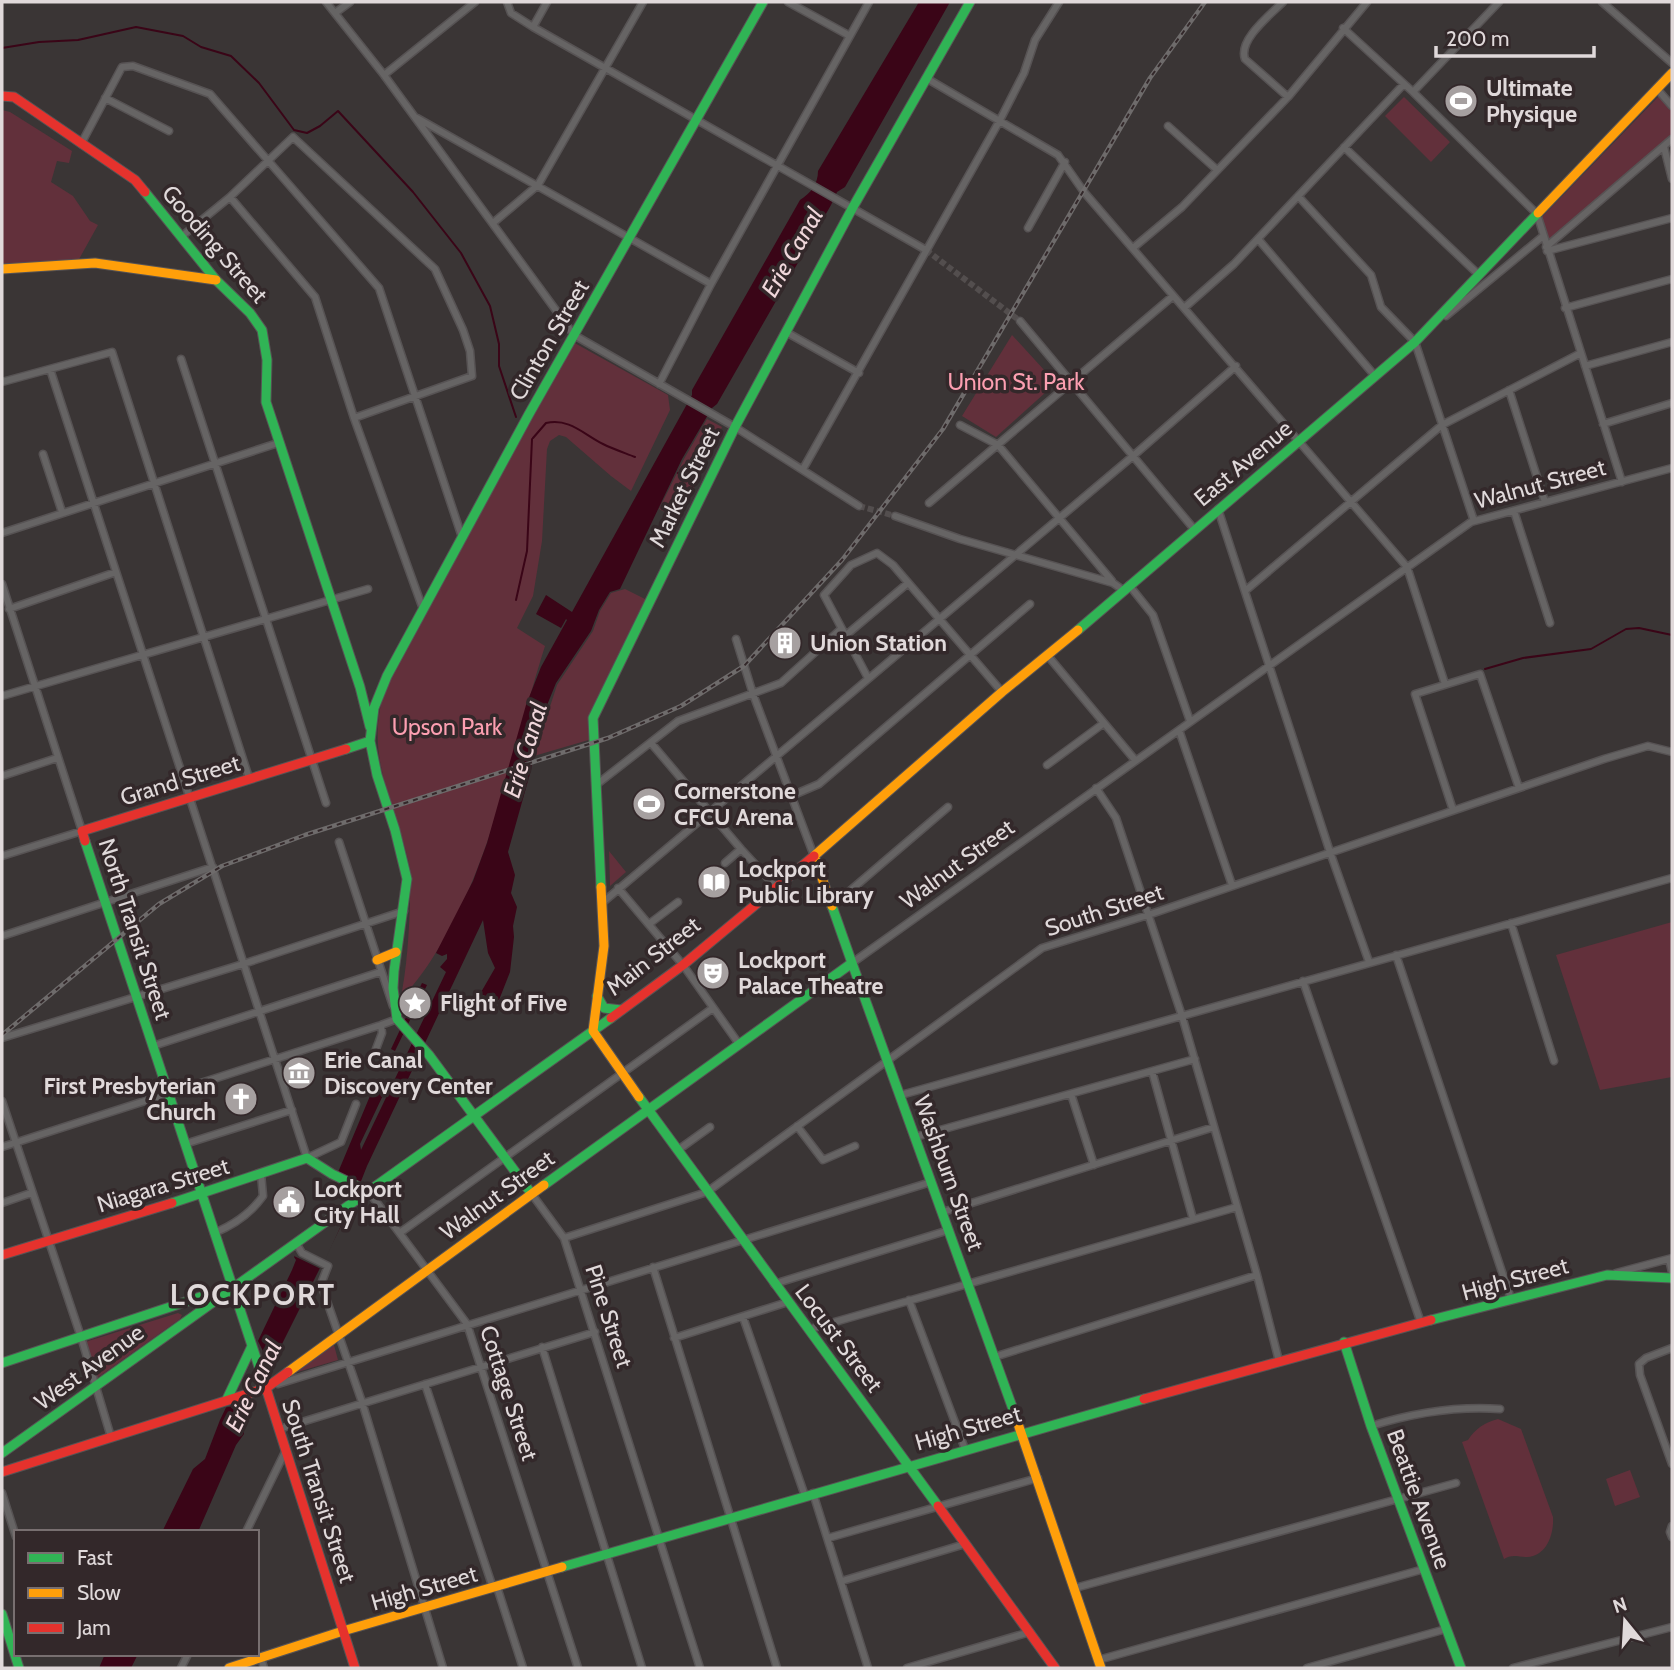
<svg xmlns="http://www.w3.org/2000/svg" width="1674" height="1670" viewBox="0 0 1674 1670" font-family="Cabin,sans-serif">
<style>
.green{fill:#62303b}
.water{fill:#3a0517}
.pier{fill:#3a3535}
.lines{fill:none;stroke-linecap:round;stroke-linejoin:round}
.stream{stroke:#3a0517;stroke-width:2}
.street-tunnel{stroke:#534e4e;stroke-width:6;stroke-dasharray:6 3;stroke-linecap:butt}
.street-casing{stroke:#575354;stroke-width:9}
.fast-casing{stroke:#575354;stroke-width:11}
.slow-casing{stroke:#575354;stroke-width:11}
.jam-casing{stroke:#575354;stroke-width:11}
.street{stroke:#666464;stroke-width:6}
.fast{stroke:#30b455;stroke-width:9}
.slow{stroke:#ff9f0a;stroke-width:9}
.jam{stroke:#e5322d;stroke-width:9}
.rail-casing{stroke:#6e6b6b;stroke-width:4.5}
.rail{stroke:#33282a;stroke-width:2;stroke-dasharray:5;stroke-linecap:butt}
.labels{text-anchor:middle;dominant-baseline:central;stroke-width:7;stroke-linejoin:round;paint-order:stroke}
.poi-label{font-size:23px;font-weight:bold;fill:#e0d9da;stroke:#33282a;text-anchor:start}
.street-label{font-size:23px;fill:#e0d9da;stroke:#33282a}
.park-label{font-size:23px;fill:#fc9fb1;stroke:#33282a}
.water-label{font-size:24px;font-style:italic;fill:#f0d7db;stroke:#33282a}
.district-label{font-size:30px;font-weight:bold;letter-spacing:2px;fill:#e0d9da;stroke:#33282a}
</style>
<rect width="100%" height="100%" fill="#3a3535"/>
<path class="green" d="M 1659,96 L 1672,111 L 1672,135 L 1549,241 L 1541,218 Z
M 1404,97 L 1450,142 L 1431,162 L 1385,116 Z
M 2,110 L 10,112 L 72,151 L 69,163 L 57,161 L 51,182 L 73,196 L 90,221 L 98,225 L 78,261 L 2,267 Z
M 1012,335 L 1056,383 L 996,437 L 962,416 Z
M 571,341 L 668,395 L 670,410 L 631,491 L 611,476 L 566,437 L 559,435 L 550,441 L 547,449 L 542,541 L 533,596 L 517,628 L 545,646 C 513,746 492,866 435,954 C 425,971 412,986 400,1002 C 407,968 409,935 410,900 C 410,890 412,878 410,868 C 396,801 362,757 386,686 Z
M 707,419 L 722,427 L 679,519 L 659,509 L 684,459 Z
M 625,589 L 649,601 L 591,717 L 592,739 L 534,756 L 557,685 L 593,631 L 600,611 L 611,593 Z
M 609,851 L 626,872 L 610,886 Z
M 1672,922 L 1672,1077 L 1600,1090 L 1556,955 Z
M 178,1313 L 182,1315 L 180,1319 L 97,1378 L 85,1342 Z
M 334,1345 L 338,1360 L 294,1373 Z
M 1498,1419 L 1521,1429 L 1553,1517 C 1554,1534 1547,1556 1527,1557 C 1517,1557 1513,1554 1504,1559 L 1462,1442 L 1468,1440 C 1476,1428 1484,1423 1498,1419 Z
M 1630,1470 L 1640,1497 L 1615,1506 L 1606,1479 Z"/>
<path class="water" d="M 919,2 L 950,2 L 845,187 L 837,192 L 831,205 L 717,404 L 712,408 L 682,459 L 620,589 L 610,592 L 599,610 L 591,631 L 556,683 L 535,735 L 531,770 L 508,852 L 515,875 L 511,893 L 517,907 L 513,926 L 514,937 L 510,972 L 499,1000 L 480,994 L 495,968 L 488,953 L 483,920 L 367,1166 L 352,1204 L 278,1352 L 279,1353 L 244,1425 L 244,1434 L 236,1445 L 198,1532 L 162,1532 L 193,1469 L 205,1459 L 220,1420 L 292,1270 L 296,1260 L 294,1257 L 339,1170 L 375,1084 L 377,1081 L 381,1082 L 380,1088 L 385,1091 L 360,1144 L 361,1150 L 446,972 L 440,967 L 447,959 L 447,954 L 442,956 L 436,953 L 473,881 L 487,843 L 526,705 L 541,667 L 567,620 L 566,619 L 561,628 L 536,614 L 546,595 L 572,612 L 692,395 L 692,390 L 800,200 C 811,193 818,184 818,171 Z
M 422,983 L 427,985 L 395,1051 L 391,1049 Z
M 105,1654 L 138,1654 L 131,1668 L 99,1668 Z"/>
<path class="pier" d="M 335,1170 L 361,1182 L 321,1269 L 294,1256 Z
M 256,1337 L 272,1369 L 256,1402 L 223,1408 Z"/>
<g class="lines">
<path class="stream" d="M 2,48 L 39,42 L 78,40 L 136,27 L 183,36 L 201,47 L 231,56 L 259,83 L 294,130 L 307,133 L 320,126 L 338,111 L 413,192 L 461,253 L 490,306 L 499,344 L 499,366 L 516,417
M 533,438 L 546,423 C 570,418 583,434 603,444 C 613,449 625,453 635,457
M 678,473 L 684,475
M 516,600 L 527,551 L 532,439
M 1485,669 L 1523,658 L 1591,649 L 1626,629 L 1639,628 L 1672,635"/>
<path class="street-tunnel" d="M 926,250 L 1020,321
M 859,506 L 895,516"/>
<defs>
<path id="street" d="M 326,2 L 384,75 L 574,335 L 735,427 L 859,506
M 507,2 L 511,13 L 533,27 L 926,250
M 788,2 L 850,36
M 1283,2 C 1270,15 1238,40 1245,59 L 1288,97
M 1602,2 L 1672,63
M 335,13 L 350,2
M 533,27 L 547,2
M 1343,28 L 1413,92 L 1537,214 L 1622,482
M 384,75 L 475,2
M 926,78 L 1058,155 L 1084,192 L 1407,567 L 1445,684
M 1658,90 L 1672,106
M 1413,92 L 1499,2
M 105,98 L 169,131
M 417,118 L 711,284
M 1168,126 L 1216,169
M 81,144 L 122,67 L 133,66 L 210,94 L 379,288 L 462,537
M 1344,147 L 1479,275
M 1664,147 L 1672,179
M 1298,196 L 1371,275 L 1381,307 L 1415,342 L 1474,521
M 230,197 L 315,297 L 354,418 L 423,609
M 493,223 L 538,185 L 643,2
M 1028,228 L 1065,162
M 181,237 L 230,197 L 293,137 L 435,269 L 463,330 L 470,351 L 472,376 L 354,418
M 1258,239 L 1375,376
M 1546,247 L 1672,139
M 1133,248 L 1182,207 L 1288,97 L 1367,2
M 1547,251 L 1672,218
M 1184,308 L 1234,264 L 1404,84
M 1565,308 L 1672,279
M 1446,316 L 1542,237
M 1020,321 L 1194,529
M 786,332 L 859,373
M 181,359 L 326,803
M 1585,366 L 1672,342
M 50,369 L 307,1158 L 341,1142 L 356,1104
M 2,382 L 112,352 L 249,778
M 659,384 L 711,284 L 869,2
M 1509,390 L 1545,502
M 1603,424 L 1672,403
M 960,425 L 998,445 L 1112,581
M 43,454 L 62,512
M 803,469 L 1000,120 L 1024,73 L 1035,40 L 1059,2
M 929,503 L 1173,296
M 1218,509 L 1330,852 L 1369,962
M 1514,511 L 1550,623
M 895,516 L 960,539 L 1113,583 L 1123,590
M 2,533 L 278,443
M 2,584 L 82,831 L 2,856
M 1129,585 L 1153,615 L 1190,721
M 1245,591 L 1442,425 L 1581,353
M 9,609 L 116,572
M 845,636 L 908,583
M 736,639 L 753,694 L 814,856
M 1048,656 L 1135,760
M 868,678 L 824,595 L 851,565 L 877,553 L 893,565 L 1002,692
M 2,696 L 368,589
M 1179,730 L 1232,885
M 651,743 L 741,849 L 776,887
M 1047,765 L 1104,723
M 2,776 L 57,758
M 596,785 L 678,721 L 781,683 L 841,629
M 1096,788 L 1116,818 L 1182,1016 L 1257,1275 L 1279,1361
M 791,796 L 819,784 L 1030,604
M 1453,810 L 1415,694 L 1480,674 L 1519,788
M 339,842 L 393,1006
M 725,863 L 741,849
M 618,888 L 683,965 L 739,1044
M 602,903 L 1133,456 L 1236,366
M 831,907 L 948,807
M 1511,923 L 1554,1061
M 649,924 L 678,902
M 2,936 L 213,867
M 1396,955 L 1511,1299
M 852,963 L 1471,522 L 1672,468
M 1303,981 L 1421,1323
M 2,1038 L 243,964 L 404,911
M 153,1046 L 380,972
M 376,1049 L 382,1033 L 381,1025
M 1152,1071 L 1193,1219
M 1071,1094 L 1094,1165
M 901,1095 L 1672,878
M 2,1101 L 81,1337 L 111,1437
M 797,1126 L 823,1160 L 855,1146
M 915,1137 L 1195,1059
M 185,1144 L 292,1110
M 2,1147 L 381,1025 L 397,1019 L 397,1016
M 678,1150 L 710,1127
M 369,1192 L 467,1324 L 578,1668
M 531,1193 L 564,1238 L 700,1668
M 2,1203 L 31,1193
M 943,1212 L 1214,1127
M 401,1232 L 713,1008
M 214,1233 C 234,1225 251,1213 263,1196 L 261,1174
M 564,1238 L 707,1192 L 1042,948 L 1148,915 L 1604,759 L 1648,746 L 1672,752
M 296,1243 L 302,1253 L 328,1266 L 321,1284 L 362,1402 L 443,1668
M 1669,1259 L 1672,1272
M 653,1267 L 777,1668
M 1616,1273 L 1672,1258
M 774,1284 L 949,1230
M 909,1300 L 965,1449
M 743,1317 L 805,1496
M 810,1329 L 1237,1207
M 674,1338 L 788,1302
M 542,1347 L 642,1668
M 1672,1348 L 1646,1358 L 1639,1364 L 1640,1375 L 1672,1464
M 994,1357 L 1257,1275
M 278,1384 L 931,1182
M 425,1384 L 493,1588
M 1371,1426 C 1413,1413 1457,1406 1500,1409
M 279,1429 L 595,1332
M 2,1493 L 16,1537
M 813,1493 L 868,1668
M 1672,1526 L 1670,1532 L 1672,1537
M 246,1532 L 285,1452
M 828,1538 L 1038,1478
M 842,1581 L 965,1544
M 497,1587 L 523,1668
M 1075,1588 L 1456,1483
M 261,1658 L 264,1668
M 1098,1660 L 1424,1569
M 181,1668 L 188,1654
M 907,1668 L 1030,1632
M 1307,1668 L 1446,1629
M 1513,1668 L 1672,1627"/>
<path id="fast" d="M 145,192 L 216,280 L 250,313 L 262,330 L 267,360 L 266,402 L 360,687 L 370,727
M 1078,630 L 1415,342 L 1538,213
M 370,741 L 377,775 L 395,830 L 407,879 L 394,971 L 393,988 L 397,1019 L 429,1055 L 531,1193
M 346,749 L 370,741 L 374,708 L 387,676 L 529,414 L 763,2
M 85,841 L 266,1388
M 601,887 L 593,718 L 735,427 L 853,207 L 970,2
M 852,963 L 1014,1412
M 597,996 L 604,1008 L 621,1010
M 639,1097 L 938,1506
M 544,1185 L 852,963 L 832,906
M 172,1203 L 307,1158 L 332,1174 L 369,1192
M 1431,1320 L 1607,1275 L 1672,1278
M 1344,1342 L 1371,1426 L 1461,1668
M 2,1363 L 227,1288
M 227,1399 L 252,1346
M 2,1453 L 611,1018
M 562,1567 L 1144,1399
M 2,1614 L 19,1668"/>
<path id="slow" d="M 1538,213 L 1672,73
M 2,269 L 95,263 L 216,280
M 601,887 L 604,946 L 593,1031 L 639,1097
M 832,906 L 814,856 L 1002,692 L 1078,630
M 377,960 L 396,952
M 288,1372 L 544,1185
M 1014,1412 L 1101,1668
M 229,1668 L 343,1631 L 562,1567"/>
<path id="jam" d="M 2,96 L 14,97 L 135,180 L 145,192
M 85,841 L 82,831 L 346,749
M 611,1018 L 683,965 L 814,856
M 2,1255 L 172,1203
M 266,1388 L 355,1668
M 1144,1399 L 1431,1320
M 2,1472 L 266,1388 L 288,1372
M 938,1506 L 1055,1668"/>
</defs>
<use href="#street" class="street-casing"/>
<use href="#fast" class="fast-casing"/>
<use href="#slow" class="slow-casing"/>
<use href="#jam" class="jam-casing"/>
<use href="#street" class="street"/>
<use href="#fast" class="fast"/>
<use href="#slow" class="slow"/>
<use href="#jam" class="jam"/>
<defs>
<path id="rail" d="M 2,1035 L 159,904 L 222,866 L 305,835 L 608,738 L 681,706 L 744,666 L 842,560 L 943,429 L 1150,78 L 1205,2"/>
</defs>
<use href="#rail" class="rail-casing"/>
<use href="#rail" class="rail"/>
</g>
<defs>
<symbol id="stadium-disc" viewBox="-11 -11 22 22"><circle r="9.5" fill="#a6a0a0" stroke="#33282a"/><path d="M0-5a6.5 5 0 1 0 0 10a6.5 5 0 1 0 0-10ZM-3.5-1.8h7v3.6h-7Z" fill="#fff"/></symbol>
<symbol id="building-disc" viewBox="-11 -11 22 22"><circle r="9.5" fill="#a6a0a0" stroke="#33282a"/><path d="M-4-6H4V6H1V3H-1V6H-4ZM-2.5-4.3h1.7v1.8h-1.7ZM.8-4.3h1.7v1.8H.8ZM-2.5-1h1.7V.8h-1.7ZM.8-1h1.7V.8H.8Z" fill="#fff"/></symbol>
<symbol id="library-disc" viewBox="-11 -11 22 22"><circle r="9.5" fill="#a6a0a0" stroke="#33282a"/><path d="M-6-4Q-3-5.5-.7-3.5V5Q-3 3-6 4ZM6-4Q3-5.5 .7-3.5V5Q3 3 6 4Z" fill="#fff"/></symbol>
<symbol id="theatre-disc" viewBox="-11 -11 22 22"><circle r="9.5" fill="#a6a0a0" stroke="#33282a"/><path d="M-5-5.5Q0-4 5-5.5V0Q5 5 0 6Q-5 5-5 0ZM-3.3-2.5H-1v1.5H-3.3ZM1-2.5H3.3v1.5H1ZM-2.8 1Q0 5.5 2.8 1Z" fill="#fff"/></symbol>
<symbol id="sight-disc" viewBox="-11 -11 22 22"><circle r="9.5" fill="#a6a0a0" stroke="#33282a"/><path d="M0-6L1.8-2.2L6-1.7L2.9 1.2L3.7 5.4L0 3.3L-3.7 5.4L-2.9 1.2L-6-1.7L-1.8-2.2Z" fill="#fff"/></symbol>
<symbol id="museum-disc" viewBox="-11 -11 22 22"><circle r="9.5" fill="#a6a0a0" stroke="#33282a"/><path d="M0-6L6-3V-2H-6V-3ZM-5-1h2V3h-2ZM-1-1h2V3h-2ZM3-1h2V3H3ZM-6 4H6V6H-6Z" fill="#fff"/></symbol>
<symbol id="church-disc" viewBox="-11 -11 22 22"><circle r="9.5" fill="#a6a0a0" stroke="#33282a"/><path d="M-1.2-6h2.4v3.5h3.3v2.4h-3.3V6h-2.4V-.1h-3.3v-2.4h3.3Z" fill="#fff"/></symbol>
<symbol id="civic-disc" viewBox="-11 -11 22 22"><circle r="9.5" fill="#a6a0a0" stroke="#33282a"/><path d="M-.6-6.5H3V-4.5H.6V-3L4-1V1h2V6H-6V1h2V-1L-.6-3ZM-1.2 2.5V6h2.4V2.5Z" fill="#fff"/></symbol>
</defs>
<g fill-rule="evenodd">
<use href="#stadium-disc" x="1442" y="82" width="38" height="38"/>
<use href="#building-disc" x="766" y="624" width="38" height="38"/>
<use href="#stadium-disc" x="630" y="785" width="38" height="38"/>
<use href="#library-disc" x="695" y="863" width="38" height="38"/>
<use href="#theatre-disc" x="694" y="954" width="38" height="38"/>
<use href="#sight-disc" x="396" y="984" width="38" height="38"/>
<use href="#museum-disc" x="280" y="1054" width="38" height="38"/>
<use href="#church-disc" x="222" y="1080" width="38" height="38"/>
<use href="#civic-disc" x="270" y="1183" width="38" height="38"/>
</g>
<g class="labels">
<g class="poi-label">
<text x="1486" y="88">Ultimate<tspan x="1486" dy="26">Physique</tspan></text>
<text x="810" y="643">Union Station</text>
<text x="674" y="791">Cornerstone<tspan x="674" dy="26">CFCU Arena</tspan></text>
<text x="738" y="869">Lockport<tspan x="738" dy="26">Public Library</tspan></text>
<text x="738" y="960">Lockport<tspan x="738" dy="26">Palace Theatre</tspan></text>
<text x="440" y="1003">Flight of Five</text>
<text x="324" y="1060">Erie Canal<tspan x="324" dy="26">Discovery Center</tspan></text>
<text x="216" y="1086" text-anchor="end">First Presbyterian<tspan x="216" dy="26">Church</tspan></text>
<text x="314" y="1189">Lockport<tspan x="314" dy="26">City Hall</tspan></text>
</g>
<g class="street-label">
<text transform="translate(215 244) rotate(49)">Gooding Street</text>
<text transform="translate(549 340) rotate(-60)">Clinton Street</text>
<text transform="translate(1243 463) rotate(-40)">East Avenue</text>
<text transform="translate(1540 484) rotate(-15)">Walnut Street</text>
<text transform="translate(684 487) rotate(-64)">Market Street</text>
<text transform="translate(180 780) rotate(-17)">Grand Street</text>
<text transform="translate(957 864) rotate(-36)">Walnut Street</text>
<text transform="translate(1104 910) rotate(-18)">South Street</text>
<text transform="translate(135 929) rotate(72)">North Transit Street</text>
<text transform="translate(653 956) rotate(-38)">Main Street</text>
<text transform="translate(949 1173) rotate(70)">Washburn Street</text>
<text transform="translate(163 1185) rotate(-17)">Niagara Street</text>
<text transform="translate(497 1195) rotate(-36)">Walnut Street</text>
<text transform="translate(1515 1279) rotate(-15)">High Street</text>
<text transform="translate(609 1316) rotate(72)">Pine Street</text>
<text transform="translate(839 1338) rotate(53)">Locust Street</text>
<text transform="translate(89 1367) rotate(-36)">West Avenue</text>
<text transform="translate(509 1393) rotate(72)">Cottage Street</text>
<text transform="translate(968 1428) rotate(-16)">High Street</text>
<text transform="translate(319 1491) rotate(72)">South Transit Street</text>
<text transform="translate(1419 1499) rotate(70)">Beattie Avenue</text>
<text transform="translate(424 1588) rotate(-16)">High Street</text>
</g>
<g class="park-label">
<text x="1016" y="382">Union St. Park</text>
<text x="447" y="727">Upson Park</text>
</g>
<g class="water-label">
<text transform="translate(792 252) rotate(-60)">Erie Canal</text>
<text transform="translate(525 750) rotate(-73)">Erie Canal</text>
<text transform="translate(253 1386) rotate(-64)">Erie Canal</text>
</g>
<g class="district-label">
<text x="253" y="1294">LOCKPORT</text>
</g>
</g>
<rect width="1674" height="1670" fill="none" stroke="#e0d9da" stroke-width="7"/>
<rect x="14" y="1530" width="245" height="126" fill="#33282a" stroke="#786f70" stroke-width="2"/>
<rect x="28" y="1553" width="35" height="10" fill="#30b455" stroke="#786f70" stroke-width="2"/>
<text x="77" y="1565" font-size="21" fill="#e0d9da">Fast</text>
<rect x="28" y="1588" width="35" height="10" fill="#ff9f0a" stroke="#786f70" stroke-width="2"/>
<text x="77" y="1600" font-size="21" fill="#e0d9da">Slow</text>
<rect x="28" y="1623" width="35" height="10" fill="#e5322d" stroke="#786f70" stroke-width="2"/>
<text x="77" y="1635" font-size="21" fill="#e0d9da">Jam</text>
<g transform="translate(1625 1621) rotate(342)" stroke="#33282a" stroke-width="5" paint-order="stroke">
<path d="M0-5L12 26L0 18L-12 26Z" fill="#e0d9da"/>
<text y="-10" font-size="19" font-weight="bold" text-anchor="middle" fill="#e0d9da">N</text>
</g>
<path d="M1436 46v10h158v-10" fill="none" stroke="#e0d9da" stroke-width="3.5"/>
<text x="1446" y="46" font-size="21" fill="#e0d9da" stroke="#33282a" stroke-width="5" paint-order="stroke">200 m</text>
</svg>
